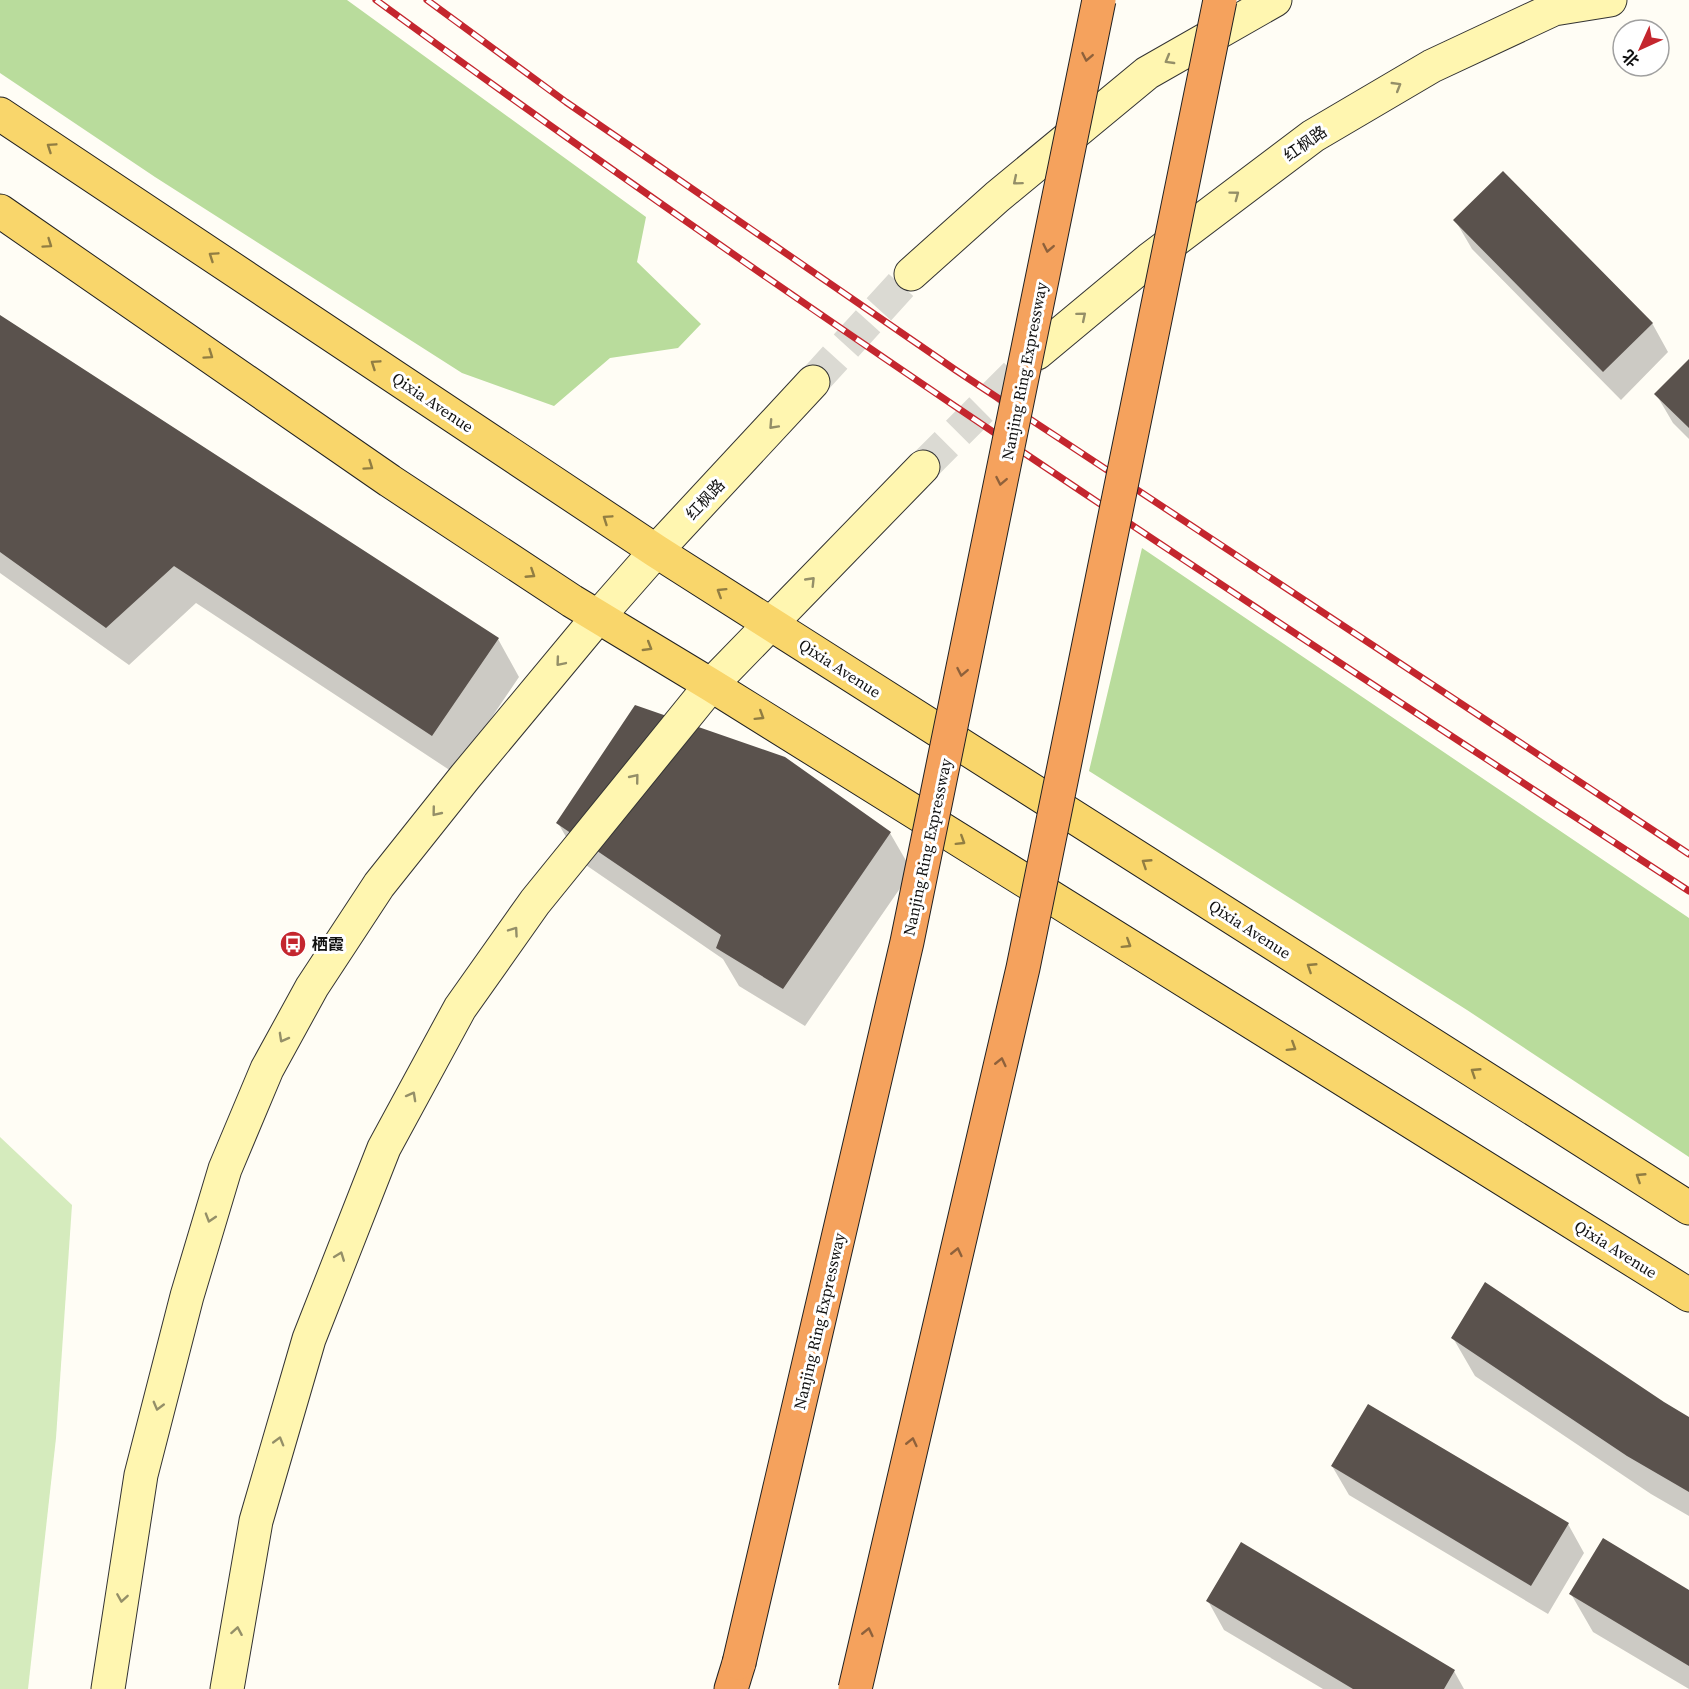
<svg xmlns="http://www.w3.org/2000/svg" width="1689" height="1689" viewBox="0 0 1689 1689" font-family="'Source Serif 4','Noto Sans SC',serif">
<style>
.green{fill:#d5ebbd}
.forest{fill:#b9dc9c}
.shadow{fill:#0003}
.building{fill:#5a524d}
.lines{fill:none;stroke-linecap:round;stroke-linejoin:round}
.secondary-tunnel{stroke:#dbdad3;stroke-width:33;stroke-dasharray:33 16;stroke-linecap:butt}
.secondary-casing{stroke:#333;stroke-width:35}
.primary-casing{stroke:#222;stroke-width:35}
.highway-casing{stroke:#222;stroke-width:35}
.secondary{stroke:#fff6b0;stroke-width:33}
.primary{stroke:#f9d66b;stroke-width:33}
.highway{stroke:#f5a25d;stroke-width:33}
.rail-casing{stroke:#c4262e;stroke-width:7}
.rail{stroke:#fff;stroke-width:4.5;stroke-dasharray:14;stroke-linecap:butt}
.highway-bridge-casing{stroke:#222;stroke-width:35;stroke-linecap:butt}
.highway-bridge{stroke:#f5a25d;stroke-width:33}
.oneway{stroke:#8e613b}
.oneway2{stroke:#948f68}
.oneway3{stroke:#917d42}
.labels{text-anchor:middle;dominant-baseline:central;stroke-width:6;stroke-linejoin:round;paint-order:stroke}
.street-label{font-size:16px;fill:#111;stroke:#fff}
.poi-label{font-size:16px;font-weight:bold;fill:#111;stroke:#fff;text-anchor:start}
</style>
<rect width="100%" height="100%" fill="#fffdf5"/>
<path class="green" d="M 0,1137 L 72,1205 L 56,1438 L 28,1689 L 0,1689 Z"/>
<path class="forest" d="M 0,0 L 347,0 L 646,217 L 637,262 L 701,324 L 678,348 L 610,358 L 554,406 L 462,373 L 155,177 L 0,73 Z
M 1142,548 L 1689,918 L 1689,1157 L 1467,1010 L 1089,771 Z"/>
<path class="shadow" d="M 1455,220 L 1652,323 L 1668,352 L 1621,400 L 1472,249 Z
M 0,317 L 498,639 L 519,677 L 454,773 L 196,603 L 129,665 L 0,573 Z
M 1689,361 L 1689,439 L 1673,423 L 1656,394 Z
M 558,823 L 890,833 L 912,871 L 805,1026 L 739,986 L 723,959 L 580,861 Z
M 1453,1338 L 1689,1419 L 1689,1516 L 1651,1494 L 1475,1376 Z
M 1332,1466 L 1568,1524 L 1584,1553 L 1548,1614 L 1349,1495 Z
M 1689,1592 L 1689,1689 L 1593,1632 L 1571,1594 Z
M 1208,1601 L 1454,1671 L 1464,1689 L 1323,1689 L 1224,1630 Z"/>
<path class="building" d="M 1503,171 L 1653,323 L 1603,372 L 1453,220 Z
M 0,315 L 499,638 L 432,736 L 174,566 L 106,628 L 0,552 Z
M 1689,359 L 1689,428 L 1654,394 Z
M 635,705 L 785,757 L 891,832 L 783,989 L 716,948 L 721,935 L 556,823 Z
M 1485,1282 L 1664,1402 L 1689,1417 L 1689,1492 L 1627,1456 L 1451,1338 Z
M 1368,1404 L 1569,1523 L 1531,1586 L 1331,1466 Z
M 1603,1538 L 1689,1590 L 1689,1666 L 1569,1594 Z
M 1241,1542 L 1455,1670 L 1444,1689 L 1353,1689 L 1206,1601 Z"/>
<g class="lines">
<path class="secondary-tunnel" d="M 813,382 L 911,274
M 923,467 L 1034,356"/>
<defs>
<path id="secondary" d="M 911,274 L 997,197 L 1147,73 L 1275,0
M 1037,353 L 1150,259 L 1313,136 L 1432,66 L 1554,9 L 1610,0
M 108,1689 L 141,1475 L 187,1296 L 225,1169 L 267,1069 L 312,987 L 379,885 L 465,777 L 598,617 L 656,551 L 813,382
M 227,1689 L 256,1521 L 309,1339 L 384,1148 L 460,1008 L 535,902 L 711,685 L 923,467"/>
<path id="primary" d="M 0,114 L 656,551 L 1689,1208
M 0,211 L 390,481 L 572,601 L 711,685 L 1689,1295"/>
<path id="highway" d="M 731,1689 L 739,1663"/>
</defs>
<use href="#secondary" class="secondary-casing"/>
<use href="#primary" class="primary-casing"/>
<use href="#highway" class="highway-casing"/>
<use href="#secondary" class="secondary"/>
<use href="#primary" class="primary"/>
<use href="#highway" class="highway"/>
<defs>
<path id="rail" d="M 376,0 C 803,312 1246,603 1689,891
M 427,0 L 566,102 L 957,371 L 1689,854"/>
</defs>
<use href="#rail" class="rail-casing"/>
<use href="#rail" class="rail"/>
<defs>
<path id="highway-bridge" d="M 739,1663 L 907,942 L 1099,0
M 855,1689 L 1023,968 L 1220,0"/>
</defs>
<use href="#highway-bridge" class="highway-bridge-casing"/>
<use href="#highway-bridge" class="highway-bridge"/>
</g>
<defs><path id="oneway-chevron" d="M-2-3.5L2.5 0L-2 3.5" fill="none" stroke-width="1.6" stroke-linecap="round" stroke-linejoin="round" transform="scale(1.5)"/></defs>
<g class="oneway">
<use href="#oneway-chevron" transform="translate(1087 57) rotate(101)"/>
<use href="#oneway-chevron" transform="translate(1048 248) rotate(101)"/>
<use href="#oneway-chevron" transform="translate(1001 481) rotate(101)"/>
<use href="#oneway-chevron" transform="translate(962 672) rotate(101)"/>
<use href="#oneway-chevron" transform="translate(1001 1062) rotate(-77)"/>
<use href="#oneway-chevron" transform="translate(957 1252) rotate(-77)"/>
<use href="#oneway-chevron" transform="translate(912 1442) rotate(-77)"/>
<use href="#oneway-chevron" transform="translate(868 1632) rotate(-77)"/>
</g>
<g class="oneway2">
<use href="#oneway-chevron" transform="translate(1169 60) rotate(150)"/>
<use href="#oneway-chevron" transform="translate(1397 86) rotate(-31)"/>
<use href="#oneway-chevron" transform="translate(1017 181) rotate(140)"/>
<use href="#oneway-chevron" transform="translate(1235 195) rotate(-37)"/>
<use href="#oneway-chevron" transform="translate(1082 316) rotate(-40)"/>
<use href="#oneway-chevron" transform="translate(773 425) rotate(133)"/>
<use href="#oneway-chevron" transform="translate(811 581) rotate(-46)"/>
<use href="#oneway-chevron" transform="translate(560 662) rotate(130)"/>
<use href="#oneway-chevron" transform="translate(635 778) rotate(-51)"/>
<use href="#oneway-chevron" transform="translate(436 812) rotate(129)"/>
<use href="#oneway-chevron" transform="translate(514 931) rotate(-55)"/>
<use href="#oneway-chevron" transform="translate(283 1038) rotate(119)"/>
<use href="#oneway-chevron" transform="translate(412 1096) rotate(-61)"/>
<use href="#oneway-chevron" transform="translate(210 1218) rotate(107)"/>
<use href="#oneway-chevron" transform="translate(340 1256) rotate(-69)"/>
<use href="#oneway-chevron" transform="translate(158 1406) rotate(105)"/>
<use href="#oneway-chevron" transform="translate(279 1441) rotate(-74)"/>
<use href="#oneway-chevron" transform="translate(122 1598) rotate(99)"/>
<use href="#oneway-chevron" transform="translate(237 1631) rotate(-80)"/>
</g>
<g class="oneway3">
<use href="#oneway-chevron" transform="translate(51 147) rotate(-146)"/>
<use href="#oneway-chevron" transform="translate(48 244) rotate(35)"/>
<use href="#oneway-chevron" transform="translate(213 256) rotate(-146)"/>
<use href="#oneway-chevron" transform="translate(209 355) rotate(35)"/>
<use href="#oneway-chevron" transform="translate(375 364) rotate(-146)"/>
<use href="#oneway-chevron" transform="translate(369 466) rotate(35)"/>
<use href="#oneway-chevron" transform="translate(607 519) rotate(-146)"/>
<use href="#oneway-chevron" transform="translate(531 574) rotate(33)"/>
<use href="#oneway-chevron" transform="translate(721 592) rotate(-148)"/>
<use href="#oneway-chevron" transform="translate(648 647) rotate(31)"/>
<use href="#oneway-chevron" transform="translate(760 716) rotate(32)"/>
<use href="#oneway-chevron" transform="translate(961 841) rotate(32)"/>
<use href="#oneway-chevron" transform="translate(1146 863) rotate(-147)"/>
<use href="#oneway-chevron" transform="translate(1127 944) rotate(32)"/>
<use href="#oneway-chevron" transform="translate(1311 967) rotate(-147)"/>
<use href="#oneway-chevron" transform="translate(1292 1047) rotate(32)"/>
<use href="#oneway-chevron" transform="translate(1475 1072) rotate(-147)"/>
<use href="#oneway-chevron" transform="translate(1640 1177) rotate(-147)"/>
</g>
<defs>
<symbol id="bus-disc" viewBox="-11 -11 22 22"><circle r="9.5" fill="#c4262e" stroke="#fff"/><path d="M-5-6H5V4H4V6H2V4H-2V6H-4V4H-5ZM-3.5-4V0h7V-4ZM-3.5 1.2v1.5H-2V1.2ZM2 1.2v1.5H3.5V1.2Z" fill="#fff"/></symbol>
</defs>
<g fill-rule="evenodd">
<use href="#bus-disc" x="278" y="929" width="30" height="30"/>
</g>
<g class="labels">
<g class="street-label">
<text transform="translate(1305 143) rotate(-35)">红枫路</text>
<text transform="translate(1024 371) rotate(-79)">Nanjing Ring Expressway</text>
<text transform="translate(433 402) rotate(34)">Qixia Avenue</text>
<text transform="translate(705 499) rotate(-47)">红枫路</text>
<text transform="translate(840 668) rotate(33)">Qixia Avenue</text>
<text transform="translate(927 847) rotate(-78)">Nanjing Ring Expressway</text>
<text transform="translate(1250 929) rotate(33)">Qixia Avenue</text>
<text transform="translate(1616 1249) rotate(32)">Qixia Avenue</text>
<text transform="translate(819 1321) rotate(-77)">Nanjing Ring Expressway</text>
</g>
<g class="poi-label">
<text x="312" y="944">栖霞</text>
</g>
</g>
<g transform="translate(1641 48) rotate(225)"><circle r="28" fill="#ffffff" stroke="#a0a0a0" stroke-width="1.5"/>
<path d="M0-4.5L10 22L0 15L-10 22Z" fill="#c4262e"/>
<text y="-9" font-size="16" font-weight="bold" text-anchor="middle" fill="#111111">北</text>
</g>
</svg>
